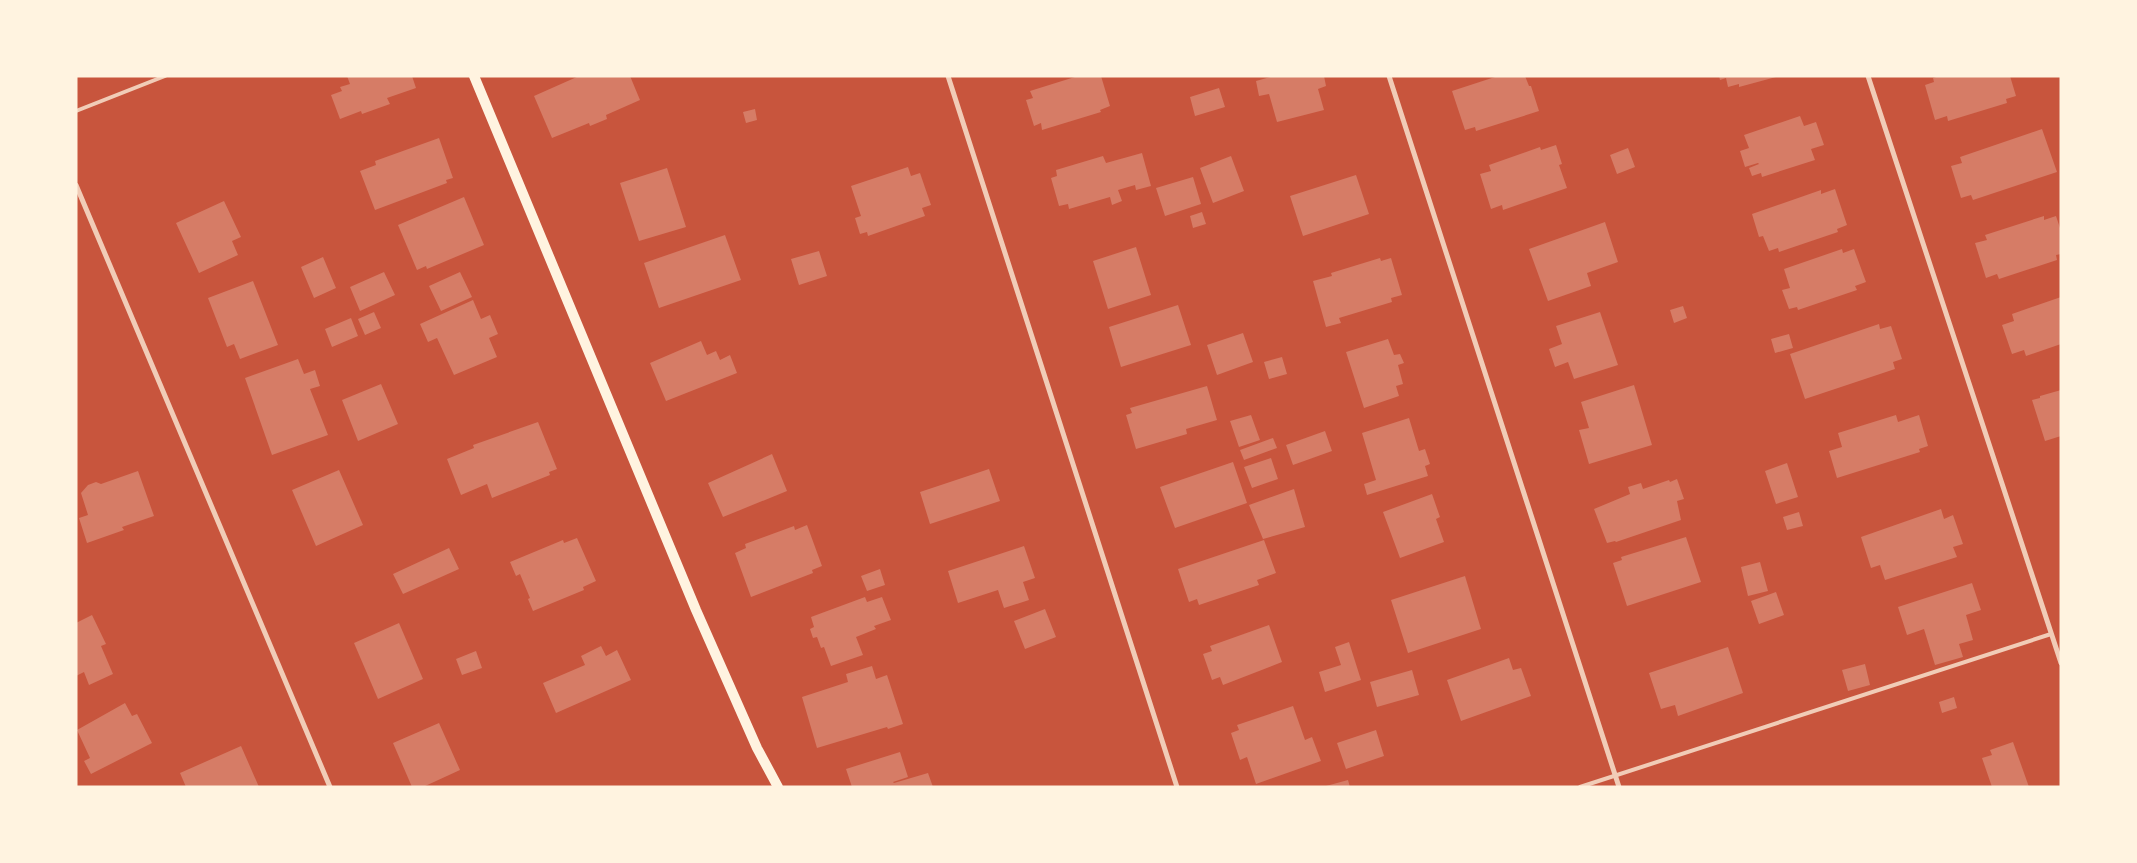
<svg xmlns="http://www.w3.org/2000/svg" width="2137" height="863" viewBox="0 0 2137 863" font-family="'PT Sans Narrow',sans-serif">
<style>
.building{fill:#d67c66}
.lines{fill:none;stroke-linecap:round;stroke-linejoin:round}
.service{stroke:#f1ccb7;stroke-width:4}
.minor{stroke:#f1ccb7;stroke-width:5}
.secondary{stroke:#fff3e0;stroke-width:10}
</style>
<rect width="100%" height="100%" fill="#c8553d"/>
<path class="building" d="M 347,76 L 412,76 L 416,88 L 387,98 L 390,104 L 362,114 L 361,111 L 340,119 L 331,95 L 342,91 L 340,87 L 350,84 Z
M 579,76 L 630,76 L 640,100 L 606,115 L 607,119 L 590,126 L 589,123 L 552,138 L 534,96 Z
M 1078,76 L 1101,76 L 1110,106 L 1100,110 L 1101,112 L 1042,130 L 1041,123 L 1034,126 L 1026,100 L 1033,98 L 1030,91 Z
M 1274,76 L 1324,76 L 1326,86 L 1318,89 L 1324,110 L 1277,122 L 1269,94 L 1259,96 L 1256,81 Z
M 1498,76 L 1525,76 L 1529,86 L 1531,86 L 1539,111 L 1476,131 L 1475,127 L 1465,130 L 1452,91 Z
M 1719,76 L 1776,76 L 1776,77 L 1739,87 L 1739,84 L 1728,87 L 1726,78 L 1720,80 Z
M 1939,76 L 2010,76 L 2016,96 L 2006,99 L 2007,103 L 1948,121 L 1947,116 L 1935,120 L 1925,85 L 1934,82 L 1933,78 Z
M 1219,88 L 1225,107 L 1195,116 L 1190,97 Z
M 755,109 L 757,120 L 746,123 L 743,112 Z
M 1800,116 L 1804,126 L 1816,122 L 1824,145 L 1811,149 L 1815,160 L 1762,177 L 1761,173 L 1752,176 L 1749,168 L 1759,164 L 1758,163 L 1745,167 L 1740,151 L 1749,148 L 1744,135 Z
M 2042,129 L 2057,172 L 1973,200 L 1971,195 L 1961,198 L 1951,166 L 1962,163 L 1960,157 Z
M 439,138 L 453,178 L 446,180 L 447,183 L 375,210 L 360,171 L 376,165 L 375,161 Z
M 1556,145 L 1562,164 L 1559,165 L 1567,188 L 1503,210 L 1502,205 L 1491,209 L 1480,174 L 1491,171 L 1489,165 L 1540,147 L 1541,150 Z
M 1628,148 L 1635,167 L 1617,174 L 1610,155 Z
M 1142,153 L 1151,186 L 1136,190 L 1135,185 L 1118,190 L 1122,201 L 1112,205 L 1110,197 L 1069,209 L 1068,204 L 1059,206 L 1051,178 L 1057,176 L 1056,170 L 1103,156 L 1106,163 Z
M 1231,156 L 1244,191 L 1213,203 L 1200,168 Z
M 908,167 L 911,176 L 920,173 L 931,205 L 922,208 L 925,216 L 868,236 L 867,232 L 860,234 L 855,218 L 861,216 L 851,186 Z
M 667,168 L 686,227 L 639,241 L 620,183 Z
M 1356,175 L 1369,214 L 1303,236 L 1290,196 Z
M 1193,177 L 1201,204 L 1165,216 L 1156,188 Z
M 1835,189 L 1847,225 L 1837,229 L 1838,232 L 1779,252 L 1778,248 L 1769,251 L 1763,236 L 1759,237 L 1752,214 L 1821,190 L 1821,194 Z
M 464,197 L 484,245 L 427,269 L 426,266 L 417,270 L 398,225 Z
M 224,201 L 241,237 L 232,241 L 238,255 L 199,273 L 176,223 Z
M 1202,212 L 1206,224 L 1193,228 L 1190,216 Z
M 2044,216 L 2044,220 L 2056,216 L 2061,231 L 2061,254 L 2056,255 L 2057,260 L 1999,279 L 1997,274 L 1986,278 L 1975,243 L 1987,240 L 1985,235 Z
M 1605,222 L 1618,262 L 1587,273 L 1591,286 L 1548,301 L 1529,249 Z
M 725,235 L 741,280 L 659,308 L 644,263 Z
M 1136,247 L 1151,295 L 1108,309 L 1093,261 Z
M 1842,249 L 1843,253 L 1854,249 L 1866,282 L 1855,286 L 1857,290 L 1798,310 L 1797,307 L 1789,309 L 1782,290 L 1790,288 L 1784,269 Z
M 819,251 L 827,276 L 799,285 L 791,259 Z
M 323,257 L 336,288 L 314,298 L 301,267 Z
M 1380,258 L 1381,261 L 1391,258 L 1402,295 L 1391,298 L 1392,302 L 1339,318 L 1341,323 L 1326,327 L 1313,281 L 1332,276 L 1331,273 Z
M 384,272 L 395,295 L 360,311 L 350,287 Z
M 460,272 L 472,297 L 441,311 L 429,286 Z
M 253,281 L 278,345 L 240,359 L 234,344 L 227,347 L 208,298 Z
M 2061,297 L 2061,344 L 2026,356 L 2024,350 L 2012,354 L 2002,325 L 2014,321 L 2012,314 Z
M 473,300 L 481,319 L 490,315 L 498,334 L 489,338 L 497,357 L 454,375 L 437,338 L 428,342 L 420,324 Z
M 1178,305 L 1191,345 L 1121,367 L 1109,327 Z
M 1683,306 L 1687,318 L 1674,323 L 1670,310 Z
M 374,312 L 381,328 L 365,335 L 358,319 Z
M 1600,312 L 1618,365 L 1574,379 L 1568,362 L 1555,367 L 1549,349 L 1562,344 L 1556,326 Z
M 351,318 L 358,336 L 332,347 L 325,329 Z
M 1879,324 L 1880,329 L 1891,326 L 1902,359 L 1893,362 L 1895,369 L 1805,399 L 1790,354 Z
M 1243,333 L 1253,362 L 1217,375 L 1207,345 Z
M 1789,334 L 1793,348 L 1775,353 L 1771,339 Z
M 1388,339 L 1394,355 L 1400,354 L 1404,363 L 1398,365 L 1403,384 L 1396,386 L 1399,396 L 1364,408 L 1346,352 Z
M 701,341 L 707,355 L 716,351 L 720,360 L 730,355 L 737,373 L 666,401 L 650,363 Z
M 1282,357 L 1287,374 L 1269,379 L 1264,362 Z
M 298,359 L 304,374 L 315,370 L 320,386 L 310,389 L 328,435 L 272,455 L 245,378 Z
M 381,384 L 398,424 L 358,441 L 342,400 Z
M 1634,385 L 1652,445 L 1589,464 L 1579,430 L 1589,428 L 1581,402 Z
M 1207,386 L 1217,420 L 1186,429 L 1187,434 L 1136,449 L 1126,415 L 1132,413 L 1130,408 Z
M 2061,390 L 2061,436 L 2045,441 L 2032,400 L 2040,398 L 2040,396 Z
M 1251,415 L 1260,440 L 1239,447 L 1230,421 Z
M 1896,415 L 1898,422 L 1919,415 L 1928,446 L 1919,449 L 1920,452 L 1837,478 L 1829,451 L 1842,447 L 1838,433 Z
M 1409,418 L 1419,451 L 1425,449 L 1430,464 L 1425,466 L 1428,476 L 1367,495 L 1364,484 L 1376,480 L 1362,433 Z
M 538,422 L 557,469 L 549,472 L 550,475 L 492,498 L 487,484 L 461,495 L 447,459 L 474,448 L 473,445 Z
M 1325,431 L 1332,451 L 1293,465 L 1286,445 Z
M 1273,438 L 1277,448 L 1244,460 L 1240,450 Z
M 772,454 L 787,491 L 723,517 L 708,483 Z
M 1271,458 L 1278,479 L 1252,488 L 1244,467 Z
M 1233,462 L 1247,503 L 1175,528 L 1160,487 Z
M 1787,463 L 1798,497 L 1776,504 L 1765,471 Z
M 989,469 L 1000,501 L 930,524 L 920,492 Z
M 339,470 L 363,525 L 316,546 L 292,490 Z
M 138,471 L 154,516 L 122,527 L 124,530 L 87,543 L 79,518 L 88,515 L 81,493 L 88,485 L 96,482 L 101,484 Z
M 1677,479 L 1684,499 L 1677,501 L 1681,520 L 1616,542 L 1615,541 L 1607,543 L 1594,509 L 1630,494 L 1628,487 L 1641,483 L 1643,489 L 1669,480 L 1670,482 Z
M 1294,489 L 1305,527 L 1263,539 L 1249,505 Z
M 1432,494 L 1440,517 L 1436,519 L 1444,542 L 1400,558 L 1383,512 Z
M 1941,509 L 1944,519 L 1953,515 L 1963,544 L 1953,547 L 1957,557 L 1885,580 L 1880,565 L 1871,568 L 1861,537 Z
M 1799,512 L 1803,526 L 1787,530 L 1783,517 Z
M 807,525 L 822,566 L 812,570 L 813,573 L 751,597 L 735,553 L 746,548 L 745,544 L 794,526 L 795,530 Z
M 1686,537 L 1701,582 L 1627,606 L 1613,563 L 1622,560 L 1621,557 Z
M 577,538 L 596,581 L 583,587 L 584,590 L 533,611 L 528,599 L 530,598 L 520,574 L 516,576 L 510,562 L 563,540 L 564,543 Z
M 1264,540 L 1276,573 L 1257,580 L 1259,585 L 1199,605 L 1197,599 L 1189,602 L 1178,569 Z
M 1024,546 L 1035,578 L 1023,582 L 1029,600 L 1004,608 L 998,590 L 958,603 L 948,571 Z
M 449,548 L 459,569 L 403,594 L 393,574 Z
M 1760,562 L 1768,591 L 1748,596 L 1741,567 Z
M 880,569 L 885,585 L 867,591 L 861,576 Z
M 1465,576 L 1481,629 L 1408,653 L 1391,600 Z
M 1972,583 L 1981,610 L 1966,615 L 1973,640 L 1959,644 L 1963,657 L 1935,665 L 1924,629 L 1907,635 L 1898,607 Z
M 1776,592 L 1784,615 L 1759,624 L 1751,601 Z
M 865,597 L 867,602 L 882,597 L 891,620 L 874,626 L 876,629 L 856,637 L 863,655 L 831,666 L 824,647 L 821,648 L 817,637 L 813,638 L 810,629 L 814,627 L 811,617 Z
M 1045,609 L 1056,637 L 1025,649 L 1014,621 Z
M 92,615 L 106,644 L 101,646 L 113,674 L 89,685 L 84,672 L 76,676 L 76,623 Z
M 399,623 L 423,679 L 378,699 L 354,643 Z
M 1269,625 L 1282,662 L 1223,685 L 1220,677 L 1212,680 L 1203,654 L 1212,651 L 1210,646 Z
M 1349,642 L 1361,680 L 1325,692 L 1319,672 L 1341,665 L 1335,647 Z
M 601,646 L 606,656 L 617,650 L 631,680 L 556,713 L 543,683 L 585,665 L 581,656 Z
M 1728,647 L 1743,693 L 1678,716 L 1675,705 L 1661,709 L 1649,673 Z
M 476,651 L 482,668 L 462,675 L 456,659 Z
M 1509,658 L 1513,670 L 1521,668 L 1531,696 L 1461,721 L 1447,680 Z
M 1865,664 L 1870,685 L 1848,691 L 1842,670 Z
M 872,666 L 876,679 L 887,675 L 903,724 L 888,729 L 887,727 L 817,748 L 802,697 L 848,682 L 846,674 Z
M 1412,670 L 1419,695 L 1377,707 L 1370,682 Z
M 1954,697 L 1957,708 L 1942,713 L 1939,702 Z
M 125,703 L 132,716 L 137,714 L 152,743 L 91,774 L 84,761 L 90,758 L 77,730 Z
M 1293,706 L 1305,740 L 1312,737 L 1321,761 L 1256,784 L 1247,757 L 1240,760 L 1231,733 L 1239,730 L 1237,725 Z
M 439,723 L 460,770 L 423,787 L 412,787 L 393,743 Z
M 1376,730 L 1384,756 L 1346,769 L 1337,743 Z
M 2013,742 L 2029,787 L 1992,787 L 1982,758 L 1992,755 L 1990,750 Z
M 241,746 L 259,787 L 186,787 L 180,773 Z
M 900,752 L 908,777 L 893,782 L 894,783 L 928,773 L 933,787 L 852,787 L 846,769 Z
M 1348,780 L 1350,787 L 1326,787 L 1326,786 Z"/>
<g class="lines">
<path class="service" d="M 76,111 L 165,76
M 1580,787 L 2051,634"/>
<path class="minor" d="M 948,76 L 1177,787
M 1389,76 L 1619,787
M 1868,76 L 2061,663
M 76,185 L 330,787"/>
<path class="secondary" d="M 474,76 L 696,610 L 757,748 L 778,787"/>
</g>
<rect width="2137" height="863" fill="none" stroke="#fff3e0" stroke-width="155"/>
</svg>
